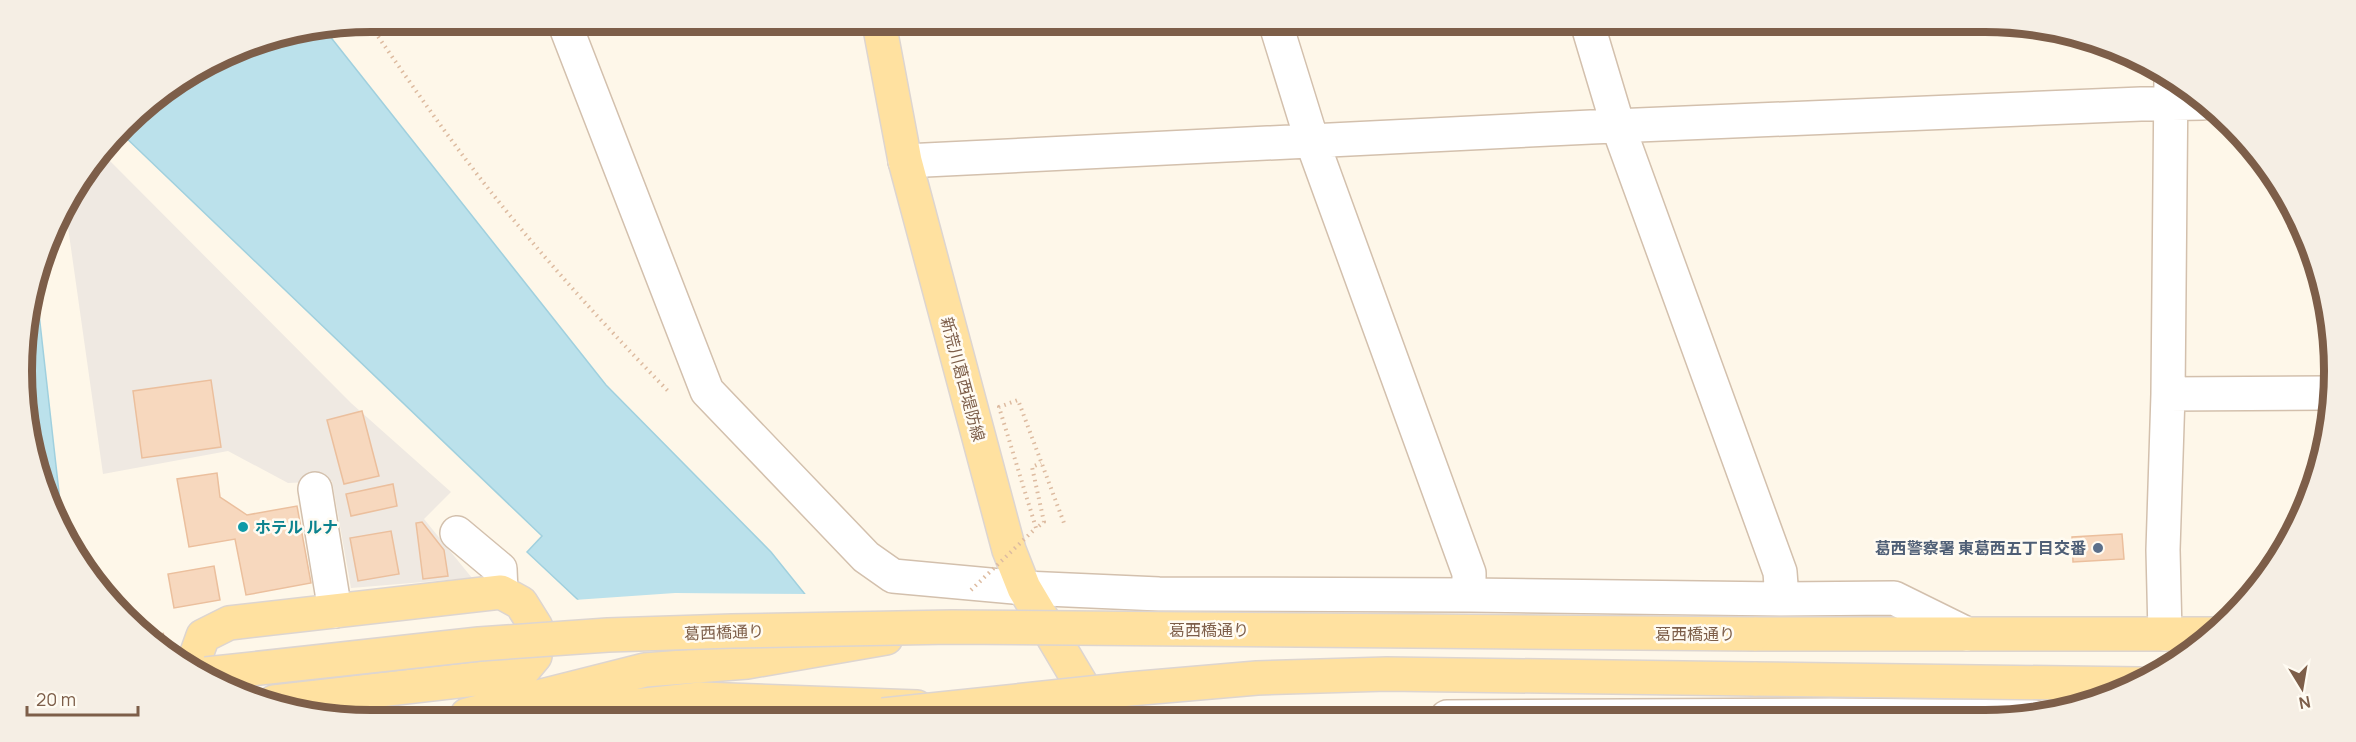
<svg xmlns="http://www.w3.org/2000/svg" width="2356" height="742" viewBox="0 0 2356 742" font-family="Manrope,'Noto Sans JP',sans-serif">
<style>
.industrial{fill:#efe9e2}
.water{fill:#bbe1eb;stroke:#a0d0de;stroke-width:1.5}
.pier{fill:#fef7e9}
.building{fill:#f7d8be;stroke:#ebbf9d;stroke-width:1.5}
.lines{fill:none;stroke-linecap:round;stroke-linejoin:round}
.minor-casing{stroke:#d3c0ad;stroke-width:36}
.major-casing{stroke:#ddd5d0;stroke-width:36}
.path{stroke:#ddbba0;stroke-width:4;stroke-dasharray:1.5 4.5;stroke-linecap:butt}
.minor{stroke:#fff;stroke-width:33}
.major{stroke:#ffe1a0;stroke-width:33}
.major-bridge-casing{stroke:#ddd5d0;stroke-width:36;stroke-linecap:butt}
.path-bridge{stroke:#ddbba0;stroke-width:4;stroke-dasharray:1.5 4.5;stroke-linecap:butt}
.major-bridge{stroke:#ffe1a0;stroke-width:33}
.culture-dot{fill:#0f9aa8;stroke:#fffbf2;stroke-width:2}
.service-dot{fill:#5c6f8a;stroke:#fffbf2;stroke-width:2}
.labels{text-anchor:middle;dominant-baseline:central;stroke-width:5;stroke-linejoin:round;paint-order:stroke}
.street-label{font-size:16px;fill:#7d5e49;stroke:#fffbf2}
.culture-label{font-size:16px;font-weight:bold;fill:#0d838f;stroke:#fffbf2;text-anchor:start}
.service-label{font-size:16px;font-weight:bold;fill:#4e5e75;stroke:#fffbf2;text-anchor:end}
.rim{fill:none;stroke:#7d5e49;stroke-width:8}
</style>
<rect width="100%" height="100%" fill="#fef7e9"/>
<path class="industrial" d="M 104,155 L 351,403 L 451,492 L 424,519 L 472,578 L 351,588 L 332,481 L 288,483 L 228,451 L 103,474 L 65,206 Z"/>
<path class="water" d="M 325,30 L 606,385 L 771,552 L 903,716 L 701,715 L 527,552 L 542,536 L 121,133 L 140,108 L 237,48 Z
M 36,287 L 63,528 L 33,461 L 24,326 Z"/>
<path class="pier" d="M 675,593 L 808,594 L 905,714 L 696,715 L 574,600 Z"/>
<path class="building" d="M 211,380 L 221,447 L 142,458 L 133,391 Z
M 362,411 L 379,476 L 344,484 L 327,420 Z
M 217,473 L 220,497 L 247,515 L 297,506 L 311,583 L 246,595 L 235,539 L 189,547 L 177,479 Z
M 393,484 L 397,506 L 351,516 L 346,494 Z
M 422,522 L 444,550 L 448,576 L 423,579 L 416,523 Z
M 391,531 L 399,574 L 358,581 L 350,538 Z
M 2122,534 L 2124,559 L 2073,562 L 2072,537 Z
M 214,566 L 220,600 L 174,608 L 168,574 Z"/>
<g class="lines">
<defs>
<path id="minor" d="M 564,22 L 707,391 L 866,557 L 893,576 L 1024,588 L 1159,594 L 1469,595 L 1782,599 L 1894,598 L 1967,634
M 1276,25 L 1312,141 L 1469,573 L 1469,595
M 1588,26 L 1618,126 L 1780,572 L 1782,599
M 905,161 L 1591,127 L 2141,104 L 2203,103
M 2168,394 L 2328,393
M 315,489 L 335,611
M 457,533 L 500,569 L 501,592
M 2165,634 L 2163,550 L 2168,394 L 2171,77
M 1447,717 L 1830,715 L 2034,717"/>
<path id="major" d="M 879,23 L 905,161 L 1009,550 L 1024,588 L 1100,716
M 1754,634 L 2215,634
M 195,670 L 194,661 L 203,636 L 229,623 L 501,592 L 521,603 L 536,627 L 535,656 L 520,674 L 274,702
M 1754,679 L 2140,684
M 467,715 L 645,670 L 747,662 L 886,638
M 550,715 L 701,699 L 917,707"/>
</defs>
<use href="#minor" class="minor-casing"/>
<use href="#major" class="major-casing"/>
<path class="path" d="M 368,22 C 411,84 455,148 503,207 C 555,271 610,331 668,391
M 1039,526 L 1044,522 L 1032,467 L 1041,463
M 151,637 L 166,634"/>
<use href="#minor" class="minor"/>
<use href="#major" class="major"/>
<defs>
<path id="major-bridge" d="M 206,674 L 479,644 L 608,635 L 732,631 L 952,627 L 1754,634
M 883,715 L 1129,689 L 1257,678 L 1387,674 L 1754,679"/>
</defs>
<use href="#major-bridge" class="major-bridge-casing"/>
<path class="path-bridge" d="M 971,590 L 1036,528 L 999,407 L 1018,400 L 1064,523
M 167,653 L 178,652"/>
<use href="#major-bridge" class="major-bridge"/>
</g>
<circle class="culture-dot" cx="243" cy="527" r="6"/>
<circle class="service-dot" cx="2098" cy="548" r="6"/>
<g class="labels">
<g class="street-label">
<text transform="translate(963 379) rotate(75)">新荒川葛西堤防線</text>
<text x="1209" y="630">葛西橋通り</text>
<text transform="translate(724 632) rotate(-2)">葛西橋通り</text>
<text x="1695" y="634">葛西橋通り</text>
</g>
<g class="culture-label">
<text x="255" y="527">ホテル ルナ</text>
</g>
<g class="service-label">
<text x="2086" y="548">葛西警察署 東葛西五丁目交番</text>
</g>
</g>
<path d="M0 0H2356V742H0ZM371 32H1985A339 339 0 0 1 2324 371V371A339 339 0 0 1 1985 710H371A339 339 0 0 1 32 371V371A339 339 0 0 1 371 32Z" fill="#f5eee4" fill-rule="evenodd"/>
<path class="rim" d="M371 32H1985A339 339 0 0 1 2324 371V371A339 339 0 0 1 1985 710H371A339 339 0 0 1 32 371V371A339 339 0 0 1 371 32Z"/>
<g transform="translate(2302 688) rotate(169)" stroke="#fffbf2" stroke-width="4.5" paint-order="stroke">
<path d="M0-4.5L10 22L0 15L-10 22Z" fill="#7d5e49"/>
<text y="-9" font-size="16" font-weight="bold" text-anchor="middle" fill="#7d5e49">N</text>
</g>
<path d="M27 706v9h111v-9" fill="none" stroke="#7d5e49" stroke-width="3"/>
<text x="36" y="706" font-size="18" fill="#7d5e49" stroke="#fffbf2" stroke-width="4.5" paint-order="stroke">20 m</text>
</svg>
